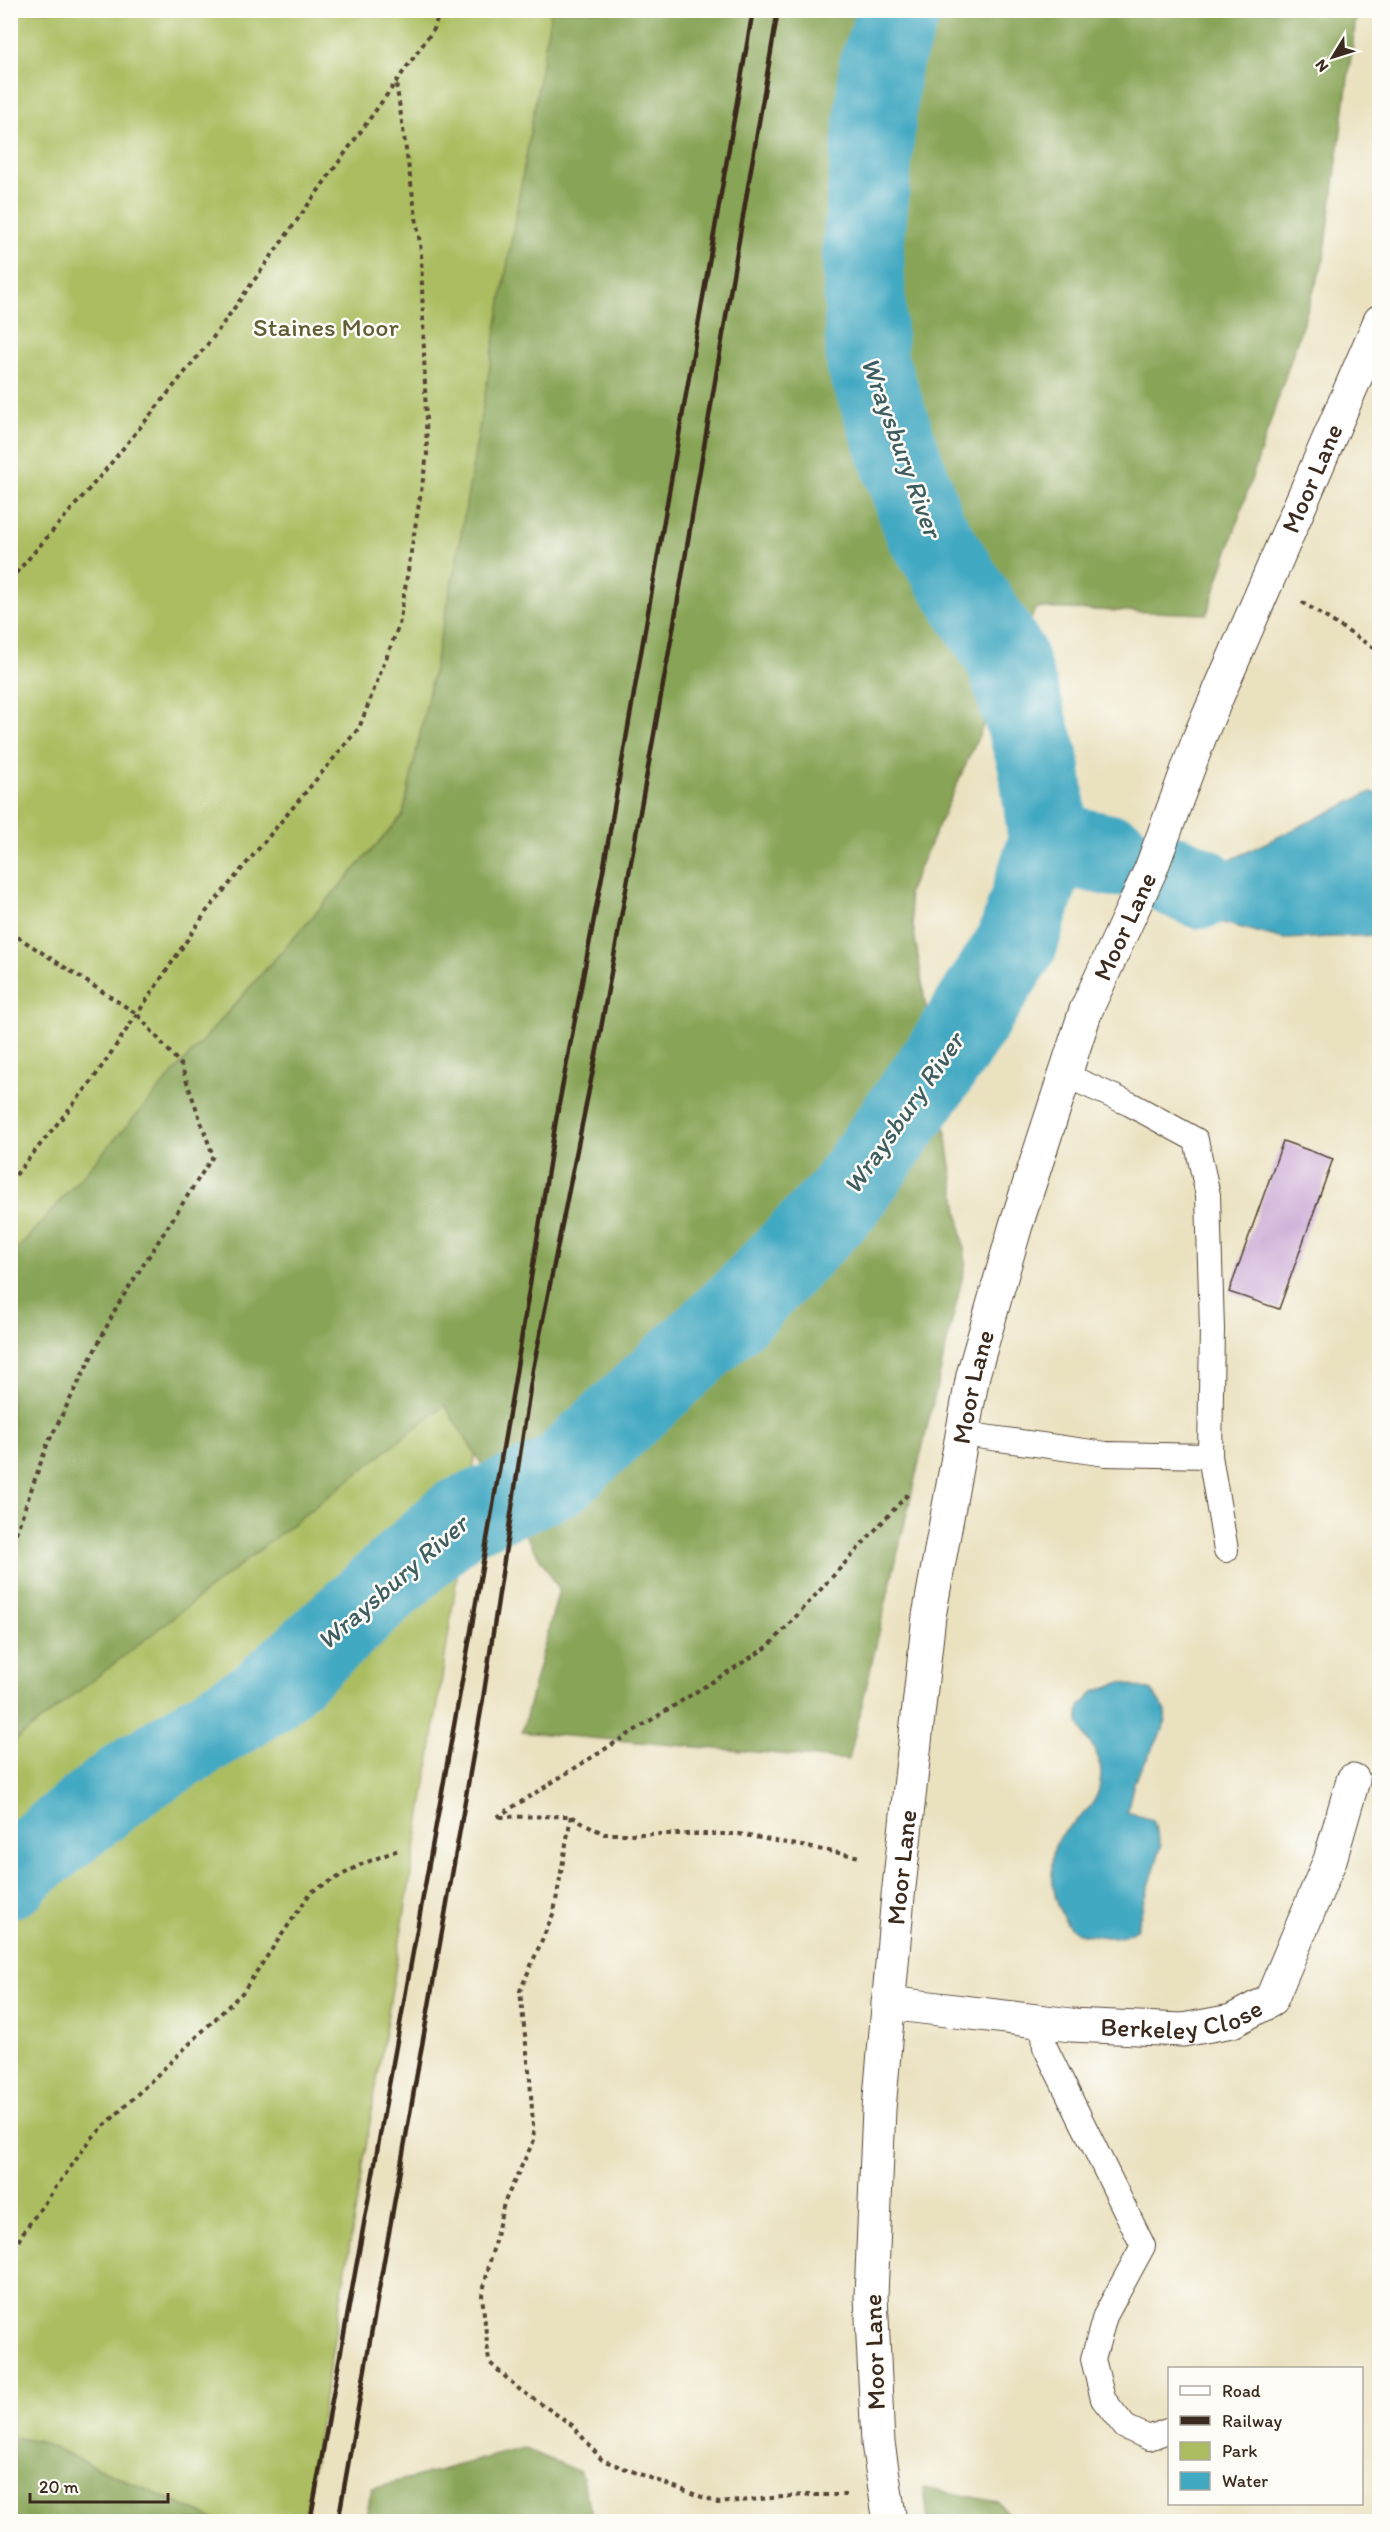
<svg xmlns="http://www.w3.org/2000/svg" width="1390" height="2532" viewBox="0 0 1390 2532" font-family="Itim,sans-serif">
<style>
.green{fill:#abbd60;stroke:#73743f;stroke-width:1.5}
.forest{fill:#88a456;stroke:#62673a;stroke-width:1.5}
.water{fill:#42a9c2;stroke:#3e6a70;stroke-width:1.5}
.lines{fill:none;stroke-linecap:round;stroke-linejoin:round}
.river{stroke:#42a9c2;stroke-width:82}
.building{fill:#caa8d5}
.lane-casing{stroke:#554536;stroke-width:26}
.street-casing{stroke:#554536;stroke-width:35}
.path{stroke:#554536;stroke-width:4;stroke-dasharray:4.5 4.5;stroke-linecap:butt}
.lane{stroke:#fff;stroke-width:24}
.street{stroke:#fff;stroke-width:33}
.rail{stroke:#3b2a1e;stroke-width:4.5}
.labels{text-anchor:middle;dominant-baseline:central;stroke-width:5;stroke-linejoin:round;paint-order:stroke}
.park-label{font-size:26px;fill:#625d35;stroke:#fdfcf7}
.street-label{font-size:26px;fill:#3b2a1e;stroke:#fdfcf7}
.water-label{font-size:27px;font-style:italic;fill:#3e5d60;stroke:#fdfcf7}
</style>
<rect width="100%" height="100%" fill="#fdfcf7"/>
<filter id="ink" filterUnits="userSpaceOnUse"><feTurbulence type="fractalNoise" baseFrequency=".0167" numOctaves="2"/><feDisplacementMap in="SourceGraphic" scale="12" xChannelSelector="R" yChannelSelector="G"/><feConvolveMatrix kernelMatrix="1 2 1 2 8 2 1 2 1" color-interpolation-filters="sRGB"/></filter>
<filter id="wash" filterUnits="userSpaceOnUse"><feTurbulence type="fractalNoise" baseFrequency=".008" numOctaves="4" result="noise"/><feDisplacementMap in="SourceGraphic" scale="24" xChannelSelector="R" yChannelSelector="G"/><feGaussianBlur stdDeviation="1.35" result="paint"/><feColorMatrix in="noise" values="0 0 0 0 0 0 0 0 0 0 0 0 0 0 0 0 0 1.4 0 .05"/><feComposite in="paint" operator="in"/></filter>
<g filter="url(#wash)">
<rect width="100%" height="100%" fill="#eae1bf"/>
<path class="green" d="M 10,11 L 695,11 L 670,151 L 428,1771 L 304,2521 L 217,2521 L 40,2442 L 11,2437 Z"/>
<path class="forest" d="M 551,11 L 1357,11 L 1324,259 L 1207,614 L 1036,608 L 908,893 L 966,1262 L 849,1760 L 522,1732 L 559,1589 L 445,1405 L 11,1744 L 11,1256 L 403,815 L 456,563 Z
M 11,2437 L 40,2442 L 217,2521 L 11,2521 Z
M 523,2448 L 580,2472 L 594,2521 L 365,2521 L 372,2488 Z
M 924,2488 L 998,2502 L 1014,2521 L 928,2521 Z"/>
<path class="water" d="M 1371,792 L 1379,794 L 1379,935 L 1284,939 L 1204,918 L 1201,888 L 1220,865 Z
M 1121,1682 L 1152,1691 L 1166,1711 L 1163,1730 L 1134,1782 L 1127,1812 L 1153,1820 L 1161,1847 L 1136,1929 C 1121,1939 1109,1938 1092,1935 C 1084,1934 1077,1934 1071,1928 C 1054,1913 1046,1861 1057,1842 C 1070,1819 1095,1814 1100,1784 C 1105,1753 1089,1748 1080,1725 C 1078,1720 1079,1712 1080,1707 L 1094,1692 Z"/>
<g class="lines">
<path class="river" d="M 1049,842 L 1114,856
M 1174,876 L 1201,888
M 10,1877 L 14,1871 L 130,1779 L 264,1696 L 458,1519 L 557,1477 L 744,1303 L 842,1201 L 947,1053 L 1017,943 L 1049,842 L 1039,763 L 1006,657 L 925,528 L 867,362 L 863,250 L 880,65 L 900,10"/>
</g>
<g id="blocks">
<path class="building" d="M 1378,1110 L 1380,1111 L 1380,1136 L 1374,1135 Z
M 1283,1141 L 1333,1159 L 1279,1309 L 1229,1292 Z"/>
</g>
</g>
<g filter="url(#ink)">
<use href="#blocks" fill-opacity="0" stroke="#554536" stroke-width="1.5"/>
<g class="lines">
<defs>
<path id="lane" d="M 1065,1075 L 1130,1104 L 1196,1140 L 1208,1195 L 1212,1329 L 1210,1456 L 1226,1550
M 963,1434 L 1106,1454 L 1210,1456
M 1043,2022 L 1045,2047 L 1143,2246 L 1105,2316 L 1093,2359 L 1103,2399 L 1125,2427 L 1149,2438 L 1170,2430"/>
<g id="street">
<path id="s1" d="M 888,2003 L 1071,2025 L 1183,2030 L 1232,2021 L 1271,2000 L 1330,1860 L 1353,1780"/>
<path id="s2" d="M 890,2522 L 878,2443 L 871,2296 L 879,2109 L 898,1896 L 929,1616 L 973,1375 L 1016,1225 L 1086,1010 L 1151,869 L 1200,736 L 1380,321"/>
</g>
</defs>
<use href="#lane" class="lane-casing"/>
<use href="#street" class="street-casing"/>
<path class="path" d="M 10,580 L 103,473 L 212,339 L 434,29 L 440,10
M 1302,602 L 1380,652
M 10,932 L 137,1014 L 181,1065 L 213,1156 L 117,1306 L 47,1445 L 10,1550
M 10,1182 L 92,1081 L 206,912 L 359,728 L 399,625 L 427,455 L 421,251 L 396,82
M 571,1816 L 554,1912 L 520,1991 L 530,2079 L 534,2140 L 504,2203 L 482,2295 L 489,2362 L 519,2389 L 572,2425 L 602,2460 L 718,2503 L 804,2495 L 846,2495
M 497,1817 L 769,1646 L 908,1494
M 500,1817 L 571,1816 L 604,1834 L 739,1834 L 860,1857
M 10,2257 L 22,2234 L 91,2139 L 242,1993 L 311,1892 L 362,1864 L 401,1849"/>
<use href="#lane" class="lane"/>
<use href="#street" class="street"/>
<path class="rail" d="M 310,2522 L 468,1648 L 514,1385 L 556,1120 L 603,871 L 753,10
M 338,2522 L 483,1699 L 533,1369 L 598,1045 L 673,629 L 778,10"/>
</g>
</g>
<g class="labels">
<g class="park-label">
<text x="326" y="327">Staines Moor</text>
</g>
<g class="street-label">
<text stroke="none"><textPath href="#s2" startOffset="2115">Moor Lane</textPath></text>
<text stroke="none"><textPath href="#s2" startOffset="1629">Moor Lane</textPath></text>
<text stroke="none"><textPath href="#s2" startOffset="1143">Moor Lane</textPath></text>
<text stroke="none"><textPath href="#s2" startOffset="657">Moor Lane</textPath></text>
<text stroke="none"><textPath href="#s1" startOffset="296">Berkeley Close</textPath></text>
<text transform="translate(874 2352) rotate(-92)">Moor Lane</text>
</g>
<g class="water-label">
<text transform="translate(902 447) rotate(70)">Wraysbury River</text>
<text transform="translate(903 1113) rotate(-55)">Wraysbury River</text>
<text transform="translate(392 1582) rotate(-41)">Wraysbury River</text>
</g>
</g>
<rect width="1390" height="2532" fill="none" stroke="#fdfcf7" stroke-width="36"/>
<rect x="1168" y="2367" width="195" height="138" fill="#fdfcf7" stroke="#afa8a0" stroke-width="1.5"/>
<rect x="1180" y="2386" width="30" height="9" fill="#ffffff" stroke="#afa8a0" stroke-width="1.5"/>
<text x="1222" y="2397" font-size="18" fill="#3b2a1e">Road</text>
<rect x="1180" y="2416" width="30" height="9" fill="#3b2a1e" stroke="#afa8a0" stroke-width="1.5"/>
<text x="1222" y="2427" font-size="18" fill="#3b2a1e">Railway</text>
<rect x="1180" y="2442" width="30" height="18" fill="#abbd60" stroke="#afa8a0" stroke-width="1.5"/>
<text x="1222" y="2457" font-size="18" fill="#3b2a1e">Park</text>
<rect x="1180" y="2472" width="30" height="18" fill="#42a9c2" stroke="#afa8a0" stroke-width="1.5"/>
<text x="1222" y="2487" font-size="18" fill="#3b2a1e">Water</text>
<g transform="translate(1333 57) rotate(232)" stroke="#fdfcf7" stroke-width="4.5" paint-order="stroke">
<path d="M0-4.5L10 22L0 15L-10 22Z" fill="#3b2a1e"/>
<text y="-9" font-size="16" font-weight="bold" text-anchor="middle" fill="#3b2a1e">N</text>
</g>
<path d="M30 2493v9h138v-9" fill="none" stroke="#3b2a1e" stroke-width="3"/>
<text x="39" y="2493" font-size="18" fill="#3b2a1e" stroke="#fdfcf7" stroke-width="4.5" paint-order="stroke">20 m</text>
</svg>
